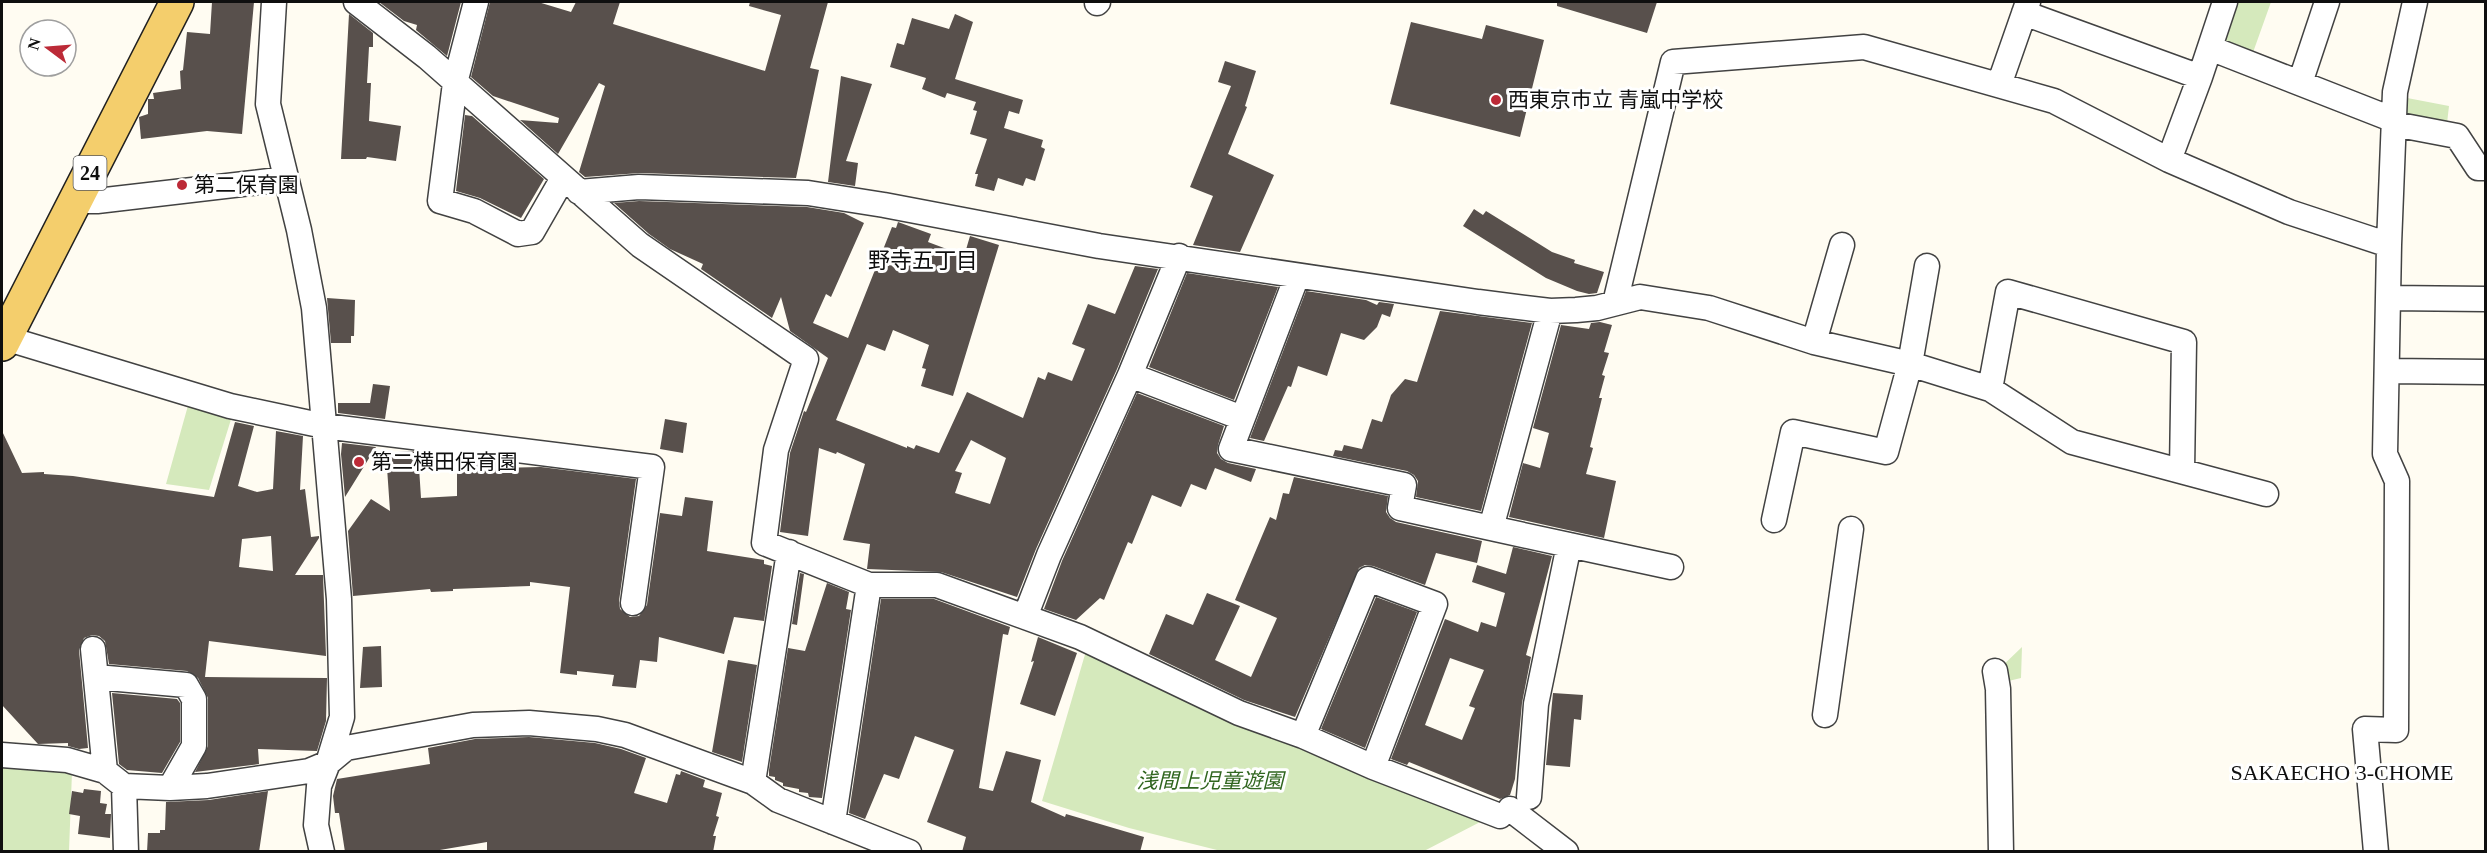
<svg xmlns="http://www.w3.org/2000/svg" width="2487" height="853" viewBox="0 0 2487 853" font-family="'Times New Roman','Noto Sans JP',serif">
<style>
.green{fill:#d5e9bc}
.building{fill:#58504c;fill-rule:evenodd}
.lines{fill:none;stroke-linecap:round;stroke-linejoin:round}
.street-casing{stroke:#424242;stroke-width:27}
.primary-casing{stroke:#202020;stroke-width:36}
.street{stroke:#fff;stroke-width:24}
.primary{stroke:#f4ce6c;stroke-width:33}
.poi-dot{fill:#bc2a37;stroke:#fff;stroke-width:2}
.labels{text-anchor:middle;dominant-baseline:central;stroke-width:6;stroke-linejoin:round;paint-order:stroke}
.shield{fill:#fff;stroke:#575757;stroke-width:1.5}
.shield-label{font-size:20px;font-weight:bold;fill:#0f0f0f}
.poi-label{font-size:21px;fill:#0f0f0f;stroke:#fff;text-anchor:start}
.park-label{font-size:21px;font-style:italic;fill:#316620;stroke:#fff}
.neighbourhood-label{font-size:22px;fill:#0f0f0f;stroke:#fff}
</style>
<rect width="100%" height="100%" fill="#fffcf2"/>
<path class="green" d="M 2231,2 L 2271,2 L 2251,58 L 2217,45 Z
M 2402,97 L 2449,106 L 2446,132 L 2400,123 Z
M 189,402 L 233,413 L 209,490 L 166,484 Z
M 2022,647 L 2021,678 L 2000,683 L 1998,670 Z
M 1086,651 L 1484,820 L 1424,851 L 1225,852 L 1129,828 L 1042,801 Z
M 2,764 L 72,772 L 69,851 L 2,851 Z"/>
<path class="building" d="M 212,2 L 254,2 L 242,134 L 207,131 L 141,139 L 139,117 L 148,114 L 148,99 L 154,99 L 153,93 L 181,89 L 180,71 L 183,70 L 187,32 L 210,34 Z
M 379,2 L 461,2 L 447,56 L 416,30 L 417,25 L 404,21 Z
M 490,2 L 538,2 L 571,12 L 576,2 L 620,2 L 613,24 L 765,71 L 781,15 L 749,6 L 750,2 L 828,2 L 810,68 L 819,70 L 796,178 L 640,173 L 585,177 L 579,172 L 605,86 L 599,83 L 558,154 L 520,120 L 558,123 L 559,118 L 493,96 L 471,77 Z
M 1557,2 L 1657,2 L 1647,33 L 1557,6 Z
M 349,14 L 373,33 L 373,47 L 369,47 L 367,83 L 371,83 L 369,121 L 401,126 L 396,161 L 367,157 L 366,159 L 341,159 Z
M 955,14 L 973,22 L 955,79 L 1023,100 L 1019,114 L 1009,111 L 1004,128 L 1043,140 L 1041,147 L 1045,149 L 1035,181 L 1026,178 L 1023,186 L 998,178 L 994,191 L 975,186 L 978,174 L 975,174 L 987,139 L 970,134 L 977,111 L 973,110 L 976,102 L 947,93 L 945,98 L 922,89 L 926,78 L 890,67 L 897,43 L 904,45 L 912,18 L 949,29 Z
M 1411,22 L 1482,39 L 1486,25 L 1544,40 L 1520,137 L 1390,104 Z
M 1225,61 L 1256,71 L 1245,106 L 1247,107 L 1228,154 L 1274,175 L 1240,252 L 1193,245 L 1213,196 L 1190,187 L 1231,86 L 1218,82 Z
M 841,76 L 872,84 L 846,161 L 858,163 L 855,186 L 828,182 Z
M 465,115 L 472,116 L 544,179 L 521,218 L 480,198 L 456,191 Z
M 639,201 L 807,207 L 844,213 L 864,223 L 831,297 L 826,294 L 813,323 L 848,338 L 892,227 L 896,228 L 898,222 L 931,234 L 928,242 L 960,254 L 961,252 L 965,253 L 970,236 L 999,245 L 953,396 L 921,386 L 926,369 L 922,368 L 929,345 L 893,330 L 885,351 L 867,344 L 836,420 L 907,448 L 907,446 L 914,449 L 916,445 L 939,453 L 967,392 L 1023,418 L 1038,377 L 1045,380 L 1048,372 L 1072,381 L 1085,349 L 1072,344 L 1088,304 L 1115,314 L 1135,266 L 1158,269 L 1117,369 L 1036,549 L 1017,597 L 941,572 L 867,569 L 870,544 L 843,540 L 865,464 L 837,452 L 836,454 L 819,448 L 808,536 L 780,532 L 790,453 L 804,411 L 806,412 L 828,358 L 790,331 L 781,297 L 772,318 L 701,269 L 703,264 L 670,249 L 649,234 L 614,203 ZM 971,440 L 1006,458 L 990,504 L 955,493 L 962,473 L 955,471 Z
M 1474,209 L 1483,215 L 1486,211 L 1552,252 L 1575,260 L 1574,263 L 1604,272 L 1597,293 L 1589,294 L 1577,291 L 1546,278 L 1463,226 Z
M 1187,273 L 1278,287 L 1234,400 L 1149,367 Z
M 1306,291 L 1366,300 L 1377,305 L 1379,302 L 1394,304 L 1390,317 L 1382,314 L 1377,327 L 1364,340 L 1341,333 L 1327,376 L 1298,366 L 1291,387 L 1288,386 L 1264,441 L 1250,438 Z
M 327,298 L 355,300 L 354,336 L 351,336 L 351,343 L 331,343 Z
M 1440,311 L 1532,323 L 1481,511 L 1416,497 L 1418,481 L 1414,475 L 1407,471 L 1333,456 L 1335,450 L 1342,451 L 1344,445 L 1362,449 L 1372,419 L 1382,422 L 1391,395 L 1405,379 L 1417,382 Z
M 1600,322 L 1612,325 L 1604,352 L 1609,353 L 1602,375 L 1605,376 L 1599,398 L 1602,398 L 1590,447 L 1593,448 L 1586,474 L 1616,481 L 1604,538 L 1509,517 L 1523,463 L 1540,468 L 1549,433 L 1533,428 L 1561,325 L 1589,329 L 1591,323 Z
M 373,384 L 390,386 L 385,419 L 338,413 L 338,403 L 370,403 Z
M 1137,393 L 1224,426 L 1218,445 L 1217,453 L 1221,459 L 1228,463 L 1256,469 L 1251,482 L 1215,468 L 1206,490 L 1191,484 L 1181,507 L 1152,495 L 1132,544 L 1128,542 L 1104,600 L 1100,598 L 1076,620 L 1044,609 L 1062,561 Z
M 665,419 L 687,423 L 683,453 L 660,449 Z
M 235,422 L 254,426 L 238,486 L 257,492 L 273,489 L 276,431 L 303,436 L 300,490 L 305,489 L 311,537 L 319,536 L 319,538 L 295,575 L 323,575 L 326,656 L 209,641 L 205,677 L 327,678 L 326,721 L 317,751 L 258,749 L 259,764 L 195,772 L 208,746 L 208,698 L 198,678 L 187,671 L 109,664 L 105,641 L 99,636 L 92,635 L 84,638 L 79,650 L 88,748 L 79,749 L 68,746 L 68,743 L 38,744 L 2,705 L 2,431 L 22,473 L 44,472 L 44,474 L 73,476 L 214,497 ZM 271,536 L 273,571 L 239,567 L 242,539 Z
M 342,443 L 376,447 L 345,497 L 341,454 Z
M 409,451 L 418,452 L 421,498 L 457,496 L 457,457 L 497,462 L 497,468 L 541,467 L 636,479 L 619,601 L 620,609 L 630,617 L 639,616 L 647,605 L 660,513 L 682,516 L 685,497 L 713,501 L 707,551 L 764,560 L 764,564 L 772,566 L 764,621 L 734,617 L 724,654 L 659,637 L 657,662 L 640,660 L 636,688 L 612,686 L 614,675 L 577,671 L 577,675 L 560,673 L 570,587 L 530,582 L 530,586 L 453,589 L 453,591 L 431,592 L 430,589 L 353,596 L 348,531 L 371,499 L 390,511 L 386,453 Z
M 1294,477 L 1388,496 L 1386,512 L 1390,518 L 1396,522 L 1482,541 L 1477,563 L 1436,553 L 1425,585 L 1373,566 L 1365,565 L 1359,568 L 1295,717 L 1244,700 L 1149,654 L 1166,614 L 1193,625 L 1207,593 L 1240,606 L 1215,660 L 1251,677 L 1277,618 L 1235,600 L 1270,517 L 1276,520 L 1283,493 L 1289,494 Z
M 1513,547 L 1552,556 L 1526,655 L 1531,657 L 1522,703 L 1515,779 L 1510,795 L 1500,799 L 1409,762 L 1407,765 L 1391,759 L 1445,619 L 1478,632 L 1481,622 L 1496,627 L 1505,593 L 1472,582 L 1477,565 L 1506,574 ZM 1450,658 L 1484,670 L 1469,706 L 1475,708 L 1462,740 L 1425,725 Z
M 800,573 L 804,574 L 797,625 L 792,624 Z
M 827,583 L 849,592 L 846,609 L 851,610 L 822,798 L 809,797 L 808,793 L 799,792 L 799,789 L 783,786 L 783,783 L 775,780 L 775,777 L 769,776 L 769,770 L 788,648 L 805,651 Z
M 1376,597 L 1417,612 L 1365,748 L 1321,729 Z
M 881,599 L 934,599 L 1010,627 L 1008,635 L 1003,634 L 979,788 L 993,791 L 1006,751 L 1041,760 L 1031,802 L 1065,817 L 1066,814 L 1144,837 L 1140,852 L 962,852 L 966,837 L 927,822 L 954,750 L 915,736 L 899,779 L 884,774 L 865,819 L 849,813 Z
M 1038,637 L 1077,653 L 1055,716 L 1020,704 L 1034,661 L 1031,662 Z
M 381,646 L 382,687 L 360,688 L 363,647 Z
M 728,660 L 757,665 L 742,762 L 712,752 Z
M 112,693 L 177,699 L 180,703 L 180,742 L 162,773 L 127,770 L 119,764 Z
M 1553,693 L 1583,695 L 1581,720 L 1574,719 L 1570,767 L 1546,765 Z
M 529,737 L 595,743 L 621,749 L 646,758 L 634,793 L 667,803 L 676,774 L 680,775 L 681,771 L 705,780 L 703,787 L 722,793 L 716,816 L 719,817 L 713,836 L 716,836 L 713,852 L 487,852 L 487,842 L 428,852 L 345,852 L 339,813 L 335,813 L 333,796 L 337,779 L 430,764 L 428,748 L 475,739 Z
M 84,789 L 101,791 L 100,803 L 107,804 L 105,814 L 111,814 L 110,838 L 78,834 L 80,816 L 69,814 L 72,791 L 83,793 Z
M 268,791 L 259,852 L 147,852 L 148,833 L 160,833 L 160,830 L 165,830 L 166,802 L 209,800 Z"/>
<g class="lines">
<defs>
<path id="street" d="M 274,2 L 268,104 L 299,230 L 314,308 L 339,599 L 342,717 L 328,763 L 319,786 L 316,825 L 322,852
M 356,2 L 427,57 L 640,245 L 806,359 L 776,450 L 764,543 L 869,585 L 937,585 L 1080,637 L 1239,713 L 1303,736 L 1373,767 L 1500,816
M 476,2 L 455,83 L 440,201 L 474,211 L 518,234 L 532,232 L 563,178
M 1097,3 L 1098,2
M 2024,13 L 2200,77
M 2210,48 L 2394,120
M 2300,83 L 2327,2
M 1999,85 L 2028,2
M 2394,124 L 2457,136 L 2478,168 L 2486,168
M 2169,160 L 2200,77 L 2225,2
M 579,192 L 639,187 L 808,193 L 884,205 L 1099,246 L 1478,302 L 1550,311 L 1576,310 L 1597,308 L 1640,297 L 1709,308 L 1814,342 L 1910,364 L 1990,389 L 2072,442 L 2266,494
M 76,201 L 97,201 L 286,179
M 1297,276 L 1231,449 L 1404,485 L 1400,508 L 1491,528
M 2388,298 L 2486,299
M 1615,303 L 1673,62 L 1864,47 L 2054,101 L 2169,160 L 2289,212 L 2389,245
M 5,338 L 230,406 L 324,426 L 652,467 L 633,603
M 1814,342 L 1842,245
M 2387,371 L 2486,372
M 1130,375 L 1242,418
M 1990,389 L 2008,292 L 2184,342 L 2182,471
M 1774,520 L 1793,432 L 1886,452 L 1910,364 L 1927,266
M 1569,545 L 1671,567
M 1025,617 L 1049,555 L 1130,375 L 1179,256
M 93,649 L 105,771
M 1995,671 L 1998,689 L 2001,852
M 96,677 L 186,685 L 194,699 L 194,746 L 170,788
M 1825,715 L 1851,529
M 1303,736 L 1368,579 L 1435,604 L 1373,767
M 2,755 L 67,760 L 105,771 L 124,786 L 170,788 L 207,786 L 309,771 L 328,763 L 346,748 L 473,725 L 529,723 L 597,729 L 625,735 L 753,782 L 778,800 L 909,852
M 753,782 L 789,552
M 124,786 L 126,852
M 1529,797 L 1536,704 L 1569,545 L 1491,528 L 1550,311
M 1510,809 L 1566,852
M 833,822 L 869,585
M 2376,852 L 2365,729 L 2396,730 L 2397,481 L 2385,454 L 2389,245 L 2395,92 L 2415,2"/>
<path id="primary" d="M 2,344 L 177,2"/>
</defs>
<use href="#street" class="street-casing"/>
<use href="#primary" class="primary-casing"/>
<use href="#street" class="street"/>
<use href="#primary" class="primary"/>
</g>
<g class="poi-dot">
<circle cx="1496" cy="100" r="6"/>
<circle cx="182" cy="185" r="6"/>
<circle cx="359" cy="462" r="6"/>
</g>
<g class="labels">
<rect class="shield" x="73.5" y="156" width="33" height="34" rx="4.5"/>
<g class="shield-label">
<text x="90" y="173">24</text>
</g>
<g class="poi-label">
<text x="1508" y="100">西東京市立 青嵐中学校</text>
<text x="194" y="185">第二保育園</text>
<text x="371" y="462">第二横田保育園</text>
</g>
<g class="park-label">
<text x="1210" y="781">浅間上児童遊園</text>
</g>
<g class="neighbourhood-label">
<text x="923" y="260">野寺五丁目</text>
<text x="2342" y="772">SAKAECHO 3-CHOME</text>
</g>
</g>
<rect width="2487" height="853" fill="none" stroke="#0f0f0f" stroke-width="6"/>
<g transform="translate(48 48) rotate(286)"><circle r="28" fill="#ffffff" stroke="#9f9f9f" stroke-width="1.5"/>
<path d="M0-4.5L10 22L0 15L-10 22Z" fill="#bc2a37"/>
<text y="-9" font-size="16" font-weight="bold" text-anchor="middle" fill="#0f0f0f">N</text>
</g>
</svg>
